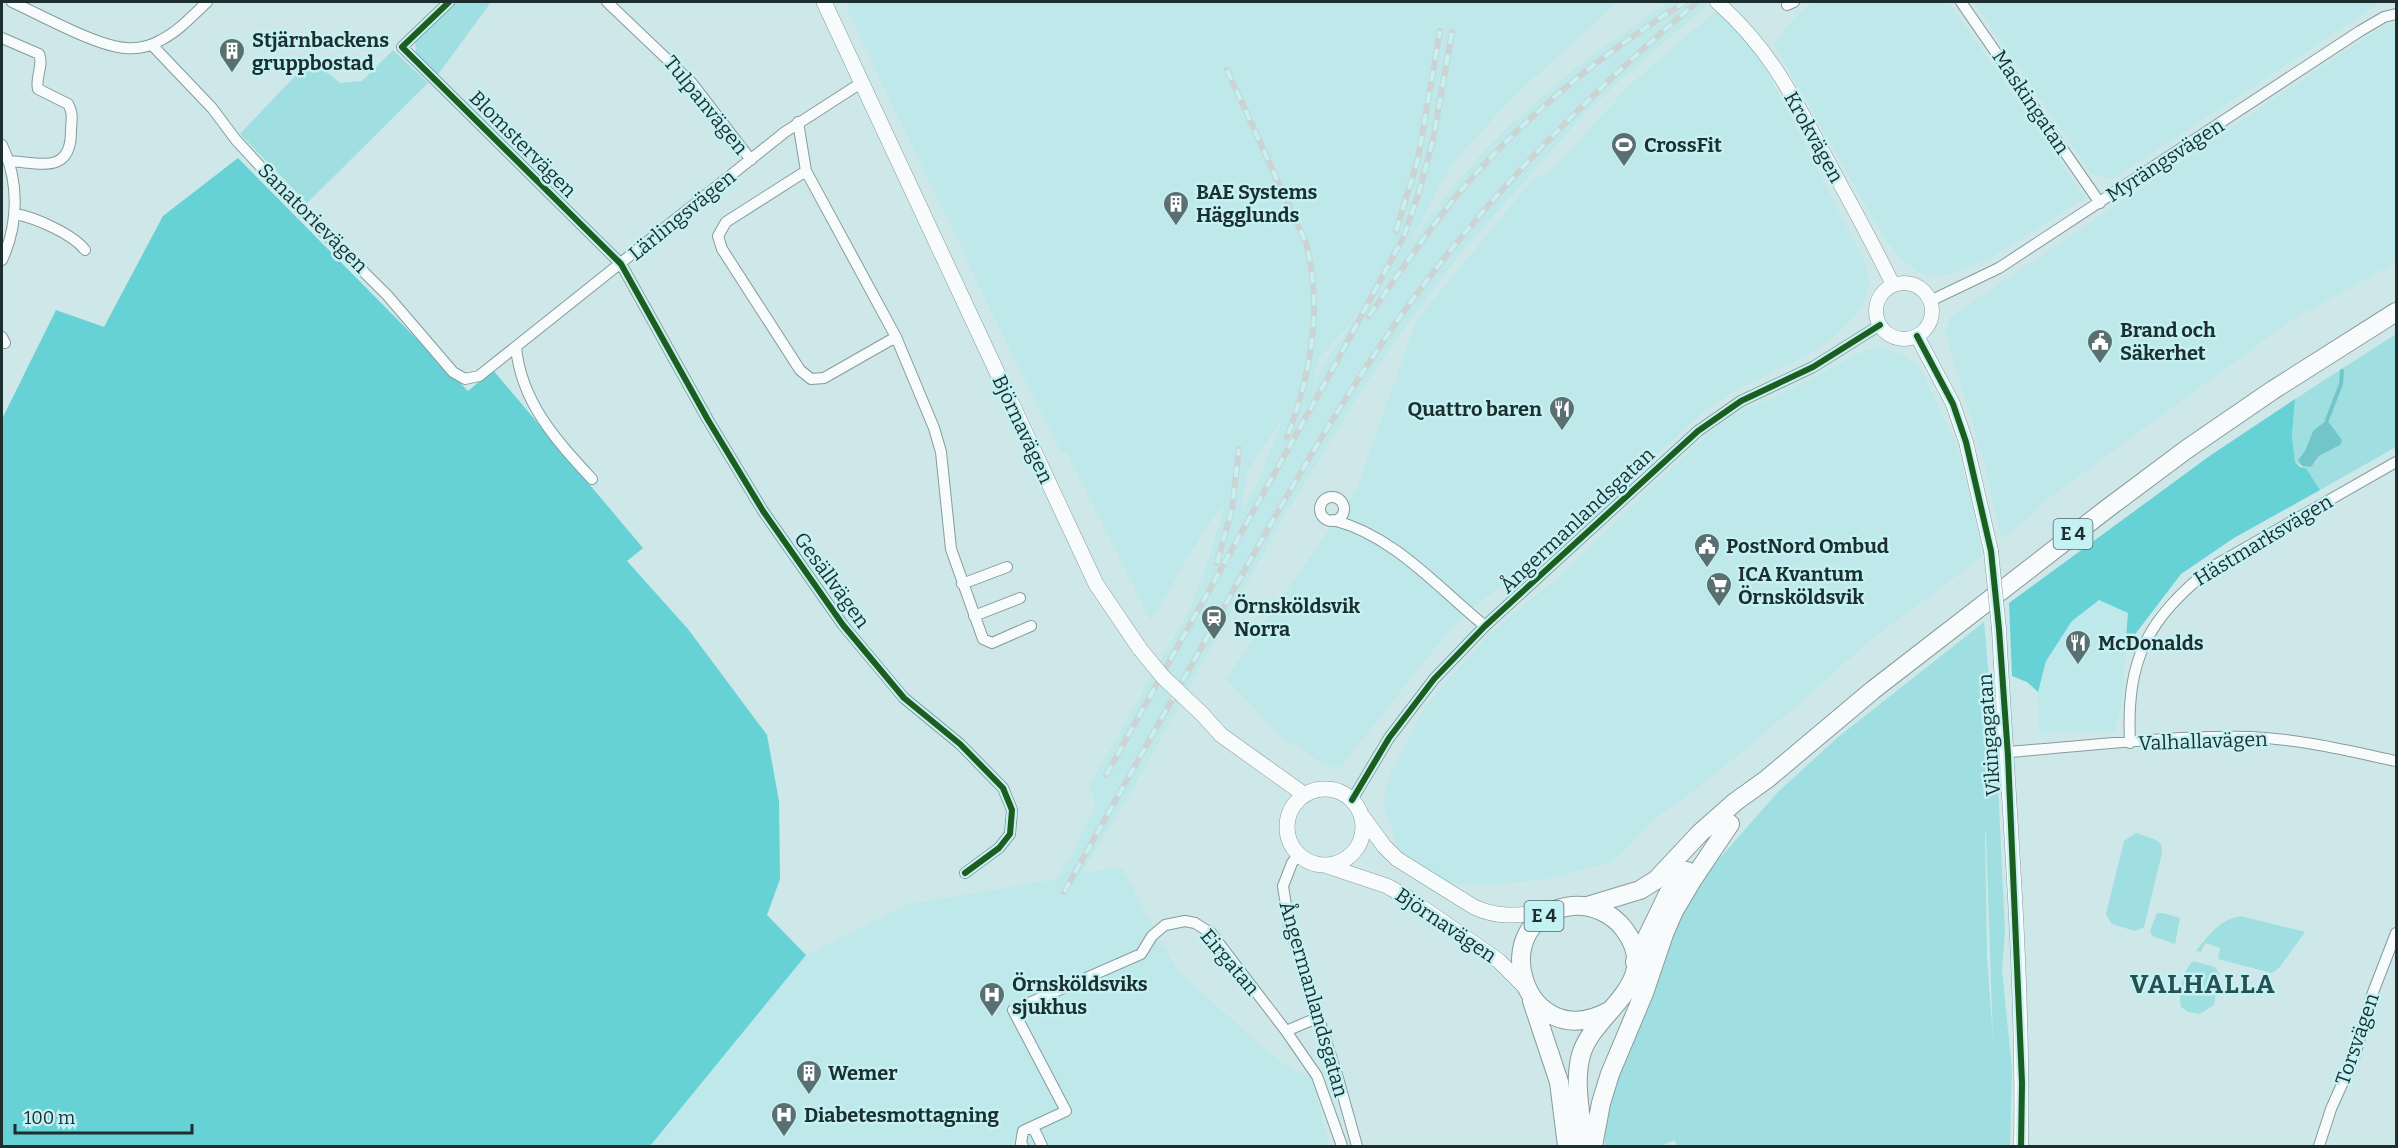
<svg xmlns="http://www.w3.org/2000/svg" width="2398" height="1148" viewBox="0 0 2398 1148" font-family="Bitter,serif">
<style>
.built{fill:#bee8e9;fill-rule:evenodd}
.green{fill:#9fdfe1;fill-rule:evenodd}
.forest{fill:#66d2d6}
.water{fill:#72c6ca}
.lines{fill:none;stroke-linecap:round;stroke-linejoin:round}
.stream{stroke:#72c6ca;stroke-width:4}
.minor-casing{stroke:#879b9c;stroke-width:12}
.tertiary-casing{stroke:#879b9c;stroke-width:15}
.secondary-casing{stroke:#879b9c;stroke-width:16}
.trunk-casing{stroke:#879b9c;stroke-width:20}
.minor{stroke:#f8fbfc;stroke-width:10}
.tertiary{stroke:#f8fbfc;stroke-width:14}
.secondary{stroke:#f8fbfc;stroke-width:15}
.trunk{stroke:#f8fbfc;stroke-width:18}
.rail-casing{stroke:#cbd3d3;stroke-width:6}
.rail{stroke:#c4f1f3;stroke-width:4;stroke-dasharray:11;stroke-linecap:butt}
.tertiary-bridge-casing{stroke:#879b9c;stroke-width:15;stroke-linecap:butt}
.secondary-bridge-casing{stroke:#879b9c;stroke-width:16;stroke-linecap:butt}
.tertiary-bridge{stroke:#f8fbfc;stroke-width:14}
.secondary-bridge{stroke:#f8fbfc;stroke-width:15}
.cycleway-casing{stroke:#c4f1f3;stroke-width:10}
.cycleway{stroke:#1b5e20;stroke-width:6}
.labels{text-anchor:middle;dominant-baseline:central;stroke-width:5;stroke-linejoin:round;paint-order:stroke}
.shield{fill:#c4f1f3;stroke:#4e6869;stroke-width:1.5}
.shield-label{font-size:18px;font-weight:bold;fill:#1c2e2e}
.poi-label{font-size:20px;font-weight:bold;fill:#1c2e2e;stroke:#c4f1f3;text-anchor:start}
.street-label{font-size:20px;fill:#1c2e2e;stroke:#c4f1f3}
.district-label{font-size:26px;font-weight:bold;letter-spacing:1.5px;fill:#265051;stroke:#c4f1f3}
</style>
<rect width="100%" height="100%" fill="#cee7e8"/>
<path class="built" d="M 846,2 L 1618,2 L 1516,94 L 1456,159 L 1442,181 L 1407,247 L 1451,190 L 1478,158 L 1506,129 L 1559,82 L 1590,57 L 1668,2 L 1710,2 L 1618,82 L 1578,121 L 1458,256 L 1404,328 L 1358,396 L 1283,518 L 1132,790 L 1081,874 L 1121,867 L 1178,972 L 1281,1063 L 1312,1079 L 1329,1146 L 650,1146 L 806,955 L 910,904 L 1057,879 L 1072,854 L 1096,804 L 1090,785 L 1190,609 L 1209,559 L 1224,508 L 1224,504 L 1204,530 L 1151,620 L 1067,452 L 1062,454 L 1021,372 L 850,16 ZM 1359,313 L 1328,358 L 1313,385 L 1318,359 ZM 1285,414 L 1258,482 L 1241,513 L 1247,472 Z
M 1812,2 L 1948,2 L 2085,198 L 1995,255 L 1951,274 L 1932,276 L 1919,272 L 1906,263 L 1887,242 L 1774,44 L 1784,29 Z
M 1974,2 L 2381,2 L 2113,179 L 2092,174 Z
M 1716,11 L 1757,52 L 1863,259 L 1870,281 L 1863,303 L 1850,321 L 1834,337 L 1807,355 L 1732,392 L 1702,413 L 1552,548 L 1477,604 L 1455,623 L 1341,766 L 1331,767 L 1322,764 L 1301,748 L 1284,739 L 1226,679 L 1357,489 L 1416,321 L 1536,176 L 1545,177 L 1630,85 Z
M 2396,22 L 2396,262 L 2290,321 L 2042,503 L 2025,521 L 2001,538 L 1984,461 L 1945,332 L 1950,317 L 2385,25 Z
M 1880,347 L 1903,356 L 1919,366 L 1956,444 L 1973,508 L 1982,557 L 1869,641 L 1801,702 L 1709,779 L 1652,821 L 1613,861 L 1547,879 L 1493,885 L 1455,883 L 1434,880 L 1398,855 L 1394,833 L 1383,804 L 1391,772 L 1425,707 L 1490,633 L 1554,581 L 1705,436 L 1733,415 L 1779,395 L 1866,350 Z
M 2099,600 L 2128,613 L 2122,705 L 2114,732 L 2039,733 L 2038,692 L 2046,661 L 2072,621 Z"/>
<path class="green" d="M 454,2 L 491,2 L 437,76 L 416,57 L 415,40 Z
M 393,50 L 428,83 L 307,203 L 240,134 L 311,59 L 340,83 L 362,81 Z
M 2396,334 L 2396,447 L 2320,490 L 2306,468 L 2295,462 L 2292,436 L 2295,399 ZM 2313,431 L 2340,445 L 2319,456 L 2315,463 L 2298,460 L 2305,452 Z
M 1984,622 L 1997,765 L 2005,931 L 2002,969 L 2012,1070 L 2010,1146 L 1678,1146 L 1674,1140 L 1662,1146 L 1605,1146 L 1604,1124 L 1616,1049 L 1665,934 L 1712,867 L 1777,793 L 1837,738 ZM 1985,833 L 1986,833 L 1993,1040 L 1987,957 Z
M 2136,833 L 2154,839 L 2161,844 L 2162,853 L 2144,927 L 2135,931 L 2112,924 L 2106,914 L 2124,841 Z
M 2157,913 L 2163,913 L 2180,918 L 2175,944 L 2152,936 L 2150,931 Z
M 2240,916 L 2305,932 L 2279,968 L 2272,973 L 2218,959 L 2220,948 L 2205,943 L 2201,952 L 2196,951 C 2209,935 2219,920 2240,916 Z
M 2194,961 L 2215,967 L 2219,973 L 2214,1005 L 2200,1014 L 2188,1012 L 2181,1007 C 2178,993 2182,969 2194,961 Z"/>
<path class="forest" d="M 238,158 L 468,391 L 493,370 L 643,548 L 627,561 L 688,629 L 767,735 L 779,801 L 780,879 L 767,915 L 806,955 L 650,1146 L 2,1146 L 2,419 L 56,310 L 104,327 L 163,216 Z
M 2295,399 L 2292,436 L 2295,462 L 2300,467 L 2306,468 L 2320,490 L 2234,538 L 2181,574 L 2136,633 L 2131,650 L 2125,651 L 2128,613 L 2099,600 L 2072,621 L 2046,661 L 2038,692 L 2027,682 L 2012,676 L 2009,603 L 2211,455 Z"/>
<path class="water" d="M 2327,420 L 2342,440 L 2340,445 L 2319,456 L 2311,467 L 2302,466 L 2298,460 L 2305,451 L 2313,431 Z"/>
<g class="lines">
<path class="stream" d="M 2327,420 L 2341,384 L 2342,371"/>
<defs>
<path id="minor" d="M 12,2 C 39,14 98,47 126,48 C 138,49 151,46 161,40 C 179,31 193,15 207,2
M 449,2 L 402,47 L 621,264 L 708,420 L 763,511 L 843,625 L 904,698 L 960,744 L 1003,788 L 1012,810 L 1010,834 L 999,848 L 965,873
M 607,2 L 691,82 L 751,160
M 1961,2 L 2100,203
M 1787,5 L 1794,2
M 2,38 L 39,54 C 44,65 35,77 38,89 L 68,104 C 74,114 71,121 71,131 C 71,176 38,162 8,161
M 152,45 L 212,108 L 236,140 L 294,203 L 387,295 L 453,372 L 465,379 L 479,376 L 785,132 L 861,83
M 798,122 L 806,171 L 896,337 L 934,428 L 941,452 L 951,549 L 983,639 L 992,643 L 1031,626
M 2,145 C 19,181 19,223 2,260
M 806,171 L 726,222 L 718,236 L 722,249 L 800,370 L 811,379 L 824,378 L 896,337
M 15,214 C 34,217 73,234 85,250
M 1930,301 L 1999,268 L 2360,31 L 2384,17 L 2396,14
M 2,337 L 5,343
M 516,347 C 521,402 556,440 592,479
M1320 509a12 12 0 1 1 24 0a12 12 0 1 1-24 0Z
M 1333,520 C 1395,536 1438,588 1485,626
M 962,584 L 1007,567
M 974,616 L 1020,598
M 2130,743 C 2126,658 2147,620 2212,567 L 2396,462
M 2008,752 C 2088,746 2171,735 2251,737 C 2301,739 2349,751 2396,761
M 1352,800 L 1389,738 L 1434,679 L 1485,626 L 1698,431 L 1741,401 L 1813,367 L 1880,325
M 1299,854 L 1292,863 L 1283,886 L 1289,926 L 1338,1078 L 1357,1146
M 1286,1031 L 1317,1018
M 1033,1127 L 1042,1146
M 1023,1146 L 1021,1143 L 1023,1131 L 1066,1111 L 1013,1010 L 1141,954 L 1152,936 L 1165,925 L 1185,921 L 1195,923 L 1211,933 L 1286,1031 L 1317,1076 L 1342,1146
M 2319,1146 L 2331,1109 L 2355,1055 L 2372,995 L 2396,933"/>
<path id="tertiary" d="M 1717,2 C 1772,50 1797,104 1831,167 C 1852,206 1874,245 1893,285
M1876 311a28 28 0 1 1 56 0a28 28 0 1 1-56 0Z
M 1917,336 L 1953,404 L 1966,442 L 1991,551
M 1999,629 C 2008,801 2024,974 2021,1146"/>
<path id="secondary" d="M 824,2 L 1096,584 L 1140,649
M 1202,714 L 1221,735 L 1305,795
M1287 827a38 38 0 1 1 76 0a38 38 0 1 1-76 0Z
M 1362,816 L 1384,846 L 1397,859 L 1474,907 C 1501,920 1526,914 1554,911
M 1327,866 L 1387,886 L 1410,899 L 1499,961 L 1525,987"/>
<path id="trunk" d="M 1587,906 L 1640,890 L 1656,880 L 1700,833 L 1735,802 L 1767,779 L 1873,690 L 2108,508 L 2187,449 L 2273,390 L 2396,312
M 1635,962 L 1668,894 L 1687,871
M 1532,1001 L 1559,1082 L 1567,1146
M 1584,1146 C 1582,1118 1573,1084 1581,1055 C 1593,1011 1665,984 1624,929 C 1612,913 1591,904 1572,906 C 1481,917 1523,1060 1611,1010
M 1593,1146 L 1601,1103 L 1610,1074 L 1644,993 L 1664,934 L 1674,911 L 1693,879 L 1730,824"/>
</defs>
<use href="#minor" class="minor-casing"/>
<use href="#tertiary" class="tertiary-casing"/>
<use href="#secondary" class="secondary-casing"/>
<use href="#trunk" class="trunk-casing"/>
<use href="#minor" class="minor"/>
<use href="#tertiary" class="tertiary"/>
<use href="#secondary" class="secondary"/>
<use href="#trunk" class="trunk"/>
<defs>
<path id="rail" d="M 1227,70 L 1306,243 C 1323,307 1311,376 1287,437
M 1396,231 L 1418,159 L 1440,31
M 1369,316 C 1398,275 1426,233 1458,194 C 1522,118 1601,54 1685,2
M 1217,563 L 1232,509 L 1239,449
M 1106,775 L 1336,363 L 1404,236 L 1419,192 L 1433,140 L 1452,32
M 1064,892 C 1114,804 1163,715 1213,627 C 1270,524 1328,421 1395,324 C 1480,203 1585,97 1697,2"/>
</defs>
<use href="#rail" class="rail-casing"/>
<use href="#rail" class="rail"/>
<defs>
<path id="tertiary-bridge" d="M 1991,551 L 1999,629"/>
<path id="secondary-bridge" d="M 1140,649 L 1163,677 L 1202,714"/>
</defs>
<use href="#tertiary-bridge" class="tertiary-bridge-casing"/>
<use href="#secondary-bridge" class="secondary-bridge-casing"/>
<use href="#tertiary-bridge" class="tertiary-bridge"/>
<use href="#secondary-bridge" class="secondary-bridge"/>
<defs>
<path id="cycleway" d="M 449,2 L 402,47 L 621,264 L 708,420 L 763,511 L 843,625 L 904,698 L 960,744 L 1003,788 L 1012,810 L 1010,834 L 999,848 L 965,873
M 1917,336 L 1953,404 L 1966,442 L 1991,551 L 1999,629 L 2008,756 L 2022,1083 L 2021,1146
M 1352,800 L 1389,738 L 1434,679 L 1485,626 L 1698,431 L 1741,401 L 1813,367 L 1880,325"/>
</defs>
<use href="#cycleway" class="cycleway-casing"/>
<use href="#cycleway" class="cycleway"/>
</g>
<defs>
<symbol id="building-pin" viewBox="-11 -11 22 30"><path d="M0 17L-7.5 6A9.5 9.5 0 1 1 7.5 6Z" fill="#5a6f6f" stroke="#c4f1f3"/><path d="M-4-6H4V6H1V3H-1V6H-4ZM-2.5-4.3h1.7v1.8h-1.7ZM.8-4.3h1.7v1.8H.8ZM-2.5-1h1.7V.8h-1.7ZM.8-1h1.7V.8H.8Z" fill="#fff"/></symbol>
<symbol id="stadium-pin" viewBox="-11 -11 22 30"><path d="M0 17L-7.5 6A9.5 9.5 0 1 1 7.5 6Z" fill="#5a6f6f" stroke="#c4f1f3"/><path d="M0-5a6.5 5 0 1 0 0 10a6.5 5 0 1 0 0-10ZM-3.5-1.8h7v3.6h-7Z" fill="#fff"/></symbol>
<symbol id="civic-pin" viewBox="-11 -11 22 30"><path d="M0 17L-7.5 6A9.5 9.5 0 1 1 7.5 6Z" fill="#5a6f6f" stroke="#c4f1f3"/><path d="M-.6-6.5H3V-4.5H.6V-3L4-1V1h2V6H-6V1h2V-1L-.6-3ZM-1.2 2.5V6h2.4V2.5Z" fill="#fff"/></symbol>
<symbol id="restaurant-pin" viewBox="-11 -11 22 30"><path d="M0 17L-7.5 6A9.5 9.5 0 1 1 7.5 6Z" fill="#5a6f6f" stroke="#c4f1f3"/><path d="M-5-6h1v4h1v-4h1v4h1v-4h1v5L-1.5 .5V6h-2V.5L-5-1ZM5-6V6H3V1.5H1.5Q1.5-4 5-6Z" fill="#fff"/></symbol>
<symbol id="supermarket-pin" viewBox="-11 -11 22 30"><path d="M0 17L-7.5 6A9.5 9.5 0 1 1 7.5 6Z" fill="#5a6f6f" stroke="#c4f1f3"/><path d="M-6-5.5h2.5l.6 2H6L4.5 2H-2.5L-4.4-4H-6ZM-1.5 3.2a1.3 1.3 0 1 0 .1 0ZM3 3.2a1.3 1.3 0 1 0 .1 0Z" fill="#fff"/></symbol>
<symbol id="station-pin" viewBox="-11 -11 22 30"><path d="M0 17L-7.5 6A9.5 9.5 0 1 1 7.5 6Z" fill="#5a6f6f" stroke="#c4f1f3"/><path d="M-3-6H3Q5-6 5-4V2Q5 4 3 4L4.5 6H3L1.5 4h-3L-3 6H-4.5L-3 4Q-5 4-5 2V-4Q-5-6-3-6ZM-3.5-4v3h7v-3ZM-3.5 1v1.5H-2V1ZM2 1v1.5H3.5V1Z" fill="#fff"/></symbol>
<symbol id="hospital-pin" viewBox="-11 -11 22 30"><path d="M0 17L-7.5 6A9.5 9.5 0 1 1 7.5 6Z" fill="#5a6f6f" stroke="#c4f1f3"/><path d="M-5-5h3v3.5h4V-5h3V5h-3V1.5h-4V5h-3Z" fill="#fff"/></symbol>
</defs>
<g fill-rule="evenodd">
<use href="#building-pin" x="217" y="36" width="30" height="40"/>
<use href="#stadium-pin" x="1609" y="130" width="30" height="40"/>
<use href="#building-pin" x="1161" y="189" width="30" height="40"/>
<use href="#civic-pin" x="2085" y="327" width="30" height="40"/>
<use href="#restaurant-pin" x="1547" y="394" width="30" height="40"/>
<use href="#civic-pin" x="1692" y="531" width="30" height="40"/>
<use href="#supermarket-pin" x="1704" y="570" width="30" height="40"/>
<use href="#station-pin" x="1199" y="603" width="30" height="40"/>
<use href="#restaurant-pin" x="2063" y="628" width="30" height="40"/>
<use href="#hospital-pin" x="977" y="980" width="30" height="40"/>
<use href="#building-pin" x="794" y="1058" width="30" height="40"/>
<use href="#hospital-pin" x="769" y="1100" width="30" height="40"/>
</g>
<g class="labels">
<g class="shield">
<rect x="2053.5" y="519" width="39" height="30" rx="4.5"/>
<rect x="1524.5" y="901" width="39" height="30" rx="4.5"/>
</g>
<g class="shield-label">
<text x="2073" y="534">E 4</text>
<text x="1544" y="916">E 4</text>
</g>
<g class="poi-label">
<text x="252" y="40">Stjärnbackens<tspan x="252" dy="23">gruppbostad</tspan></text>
<text x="1644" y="145">CrossFit</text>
<text x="1196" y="192">BAE Systems<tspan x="1196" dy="23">Hägglunds</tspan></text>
<text x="2120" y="330">Brand och<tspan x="2120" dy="23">Säkerhet</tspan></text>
<text x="1542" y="409" text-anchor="end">Quattro baren</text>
<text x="1726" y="546">PostNord Ombud</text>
<text x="1738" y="574">ICA Kvantum<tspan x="1738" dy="23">Örnsköldsvik</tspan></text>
<text x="1234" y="606">Örnsköldsvik<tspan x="1234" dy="23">Norra</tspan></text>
<text x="2098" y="643">McDonalds</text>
<text x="1012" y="984">Örnsköldsviks<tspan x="1012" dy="23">sjukhus</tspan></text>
<text x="828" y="1073">Wemer</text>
<text x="804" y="1115">Diabetesmottagning</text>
</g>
<g class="street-label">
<text transform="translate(2031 102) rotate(56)">Maskingatan</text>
<text transform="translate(706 105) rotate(51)">Tulpanvägen</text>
<text transform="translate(1814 137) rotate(61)">Krokvägen</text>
<text transform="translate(523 144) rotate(45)">Blomstervägen</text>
<text transform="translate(2165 160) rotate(-33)">Myrängsvägen</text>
<text transform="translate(682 215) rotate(-39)">Lärlingsvägen</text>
<text transform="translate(313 218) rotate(45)">Sanatorievägen</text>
<text transform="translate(1023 429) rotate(65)">Björnavägen</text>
<text transform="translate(1577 520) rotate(-43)">Ångermanlandsgatan</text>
<text transform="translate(2263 540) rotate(-31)">Hästmarksvägen</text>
<text transform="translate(832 580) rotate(54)">Gesällvägen</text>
<text transform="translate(1989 735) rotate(-94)">Vikingagatan</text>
<text transform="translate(2203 741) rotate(-2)">Valhallavägen</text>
<text transform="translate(1446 925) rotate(34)">Björnavägen</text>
<text transform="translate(1230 962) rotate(50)">Eirgatan</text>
<text transform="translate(1314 999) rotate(74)">Ångermanlandsgatan</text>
<text transform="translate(2357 1039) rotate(-71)">Torsvägen</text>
</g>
<g class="district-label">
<text x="2203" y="984">VALHALLA</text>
</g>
</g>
<rect width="2398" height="1148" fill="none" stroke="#1c2e2e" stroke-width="6"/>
<path d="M15 1124v9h177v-9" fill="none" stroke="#1c2e2e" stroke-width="3"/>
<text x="24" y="1124" font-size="18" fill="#1c2e2e" stroke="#c4f1f3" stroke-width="4.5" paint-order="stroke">100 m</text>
</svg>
